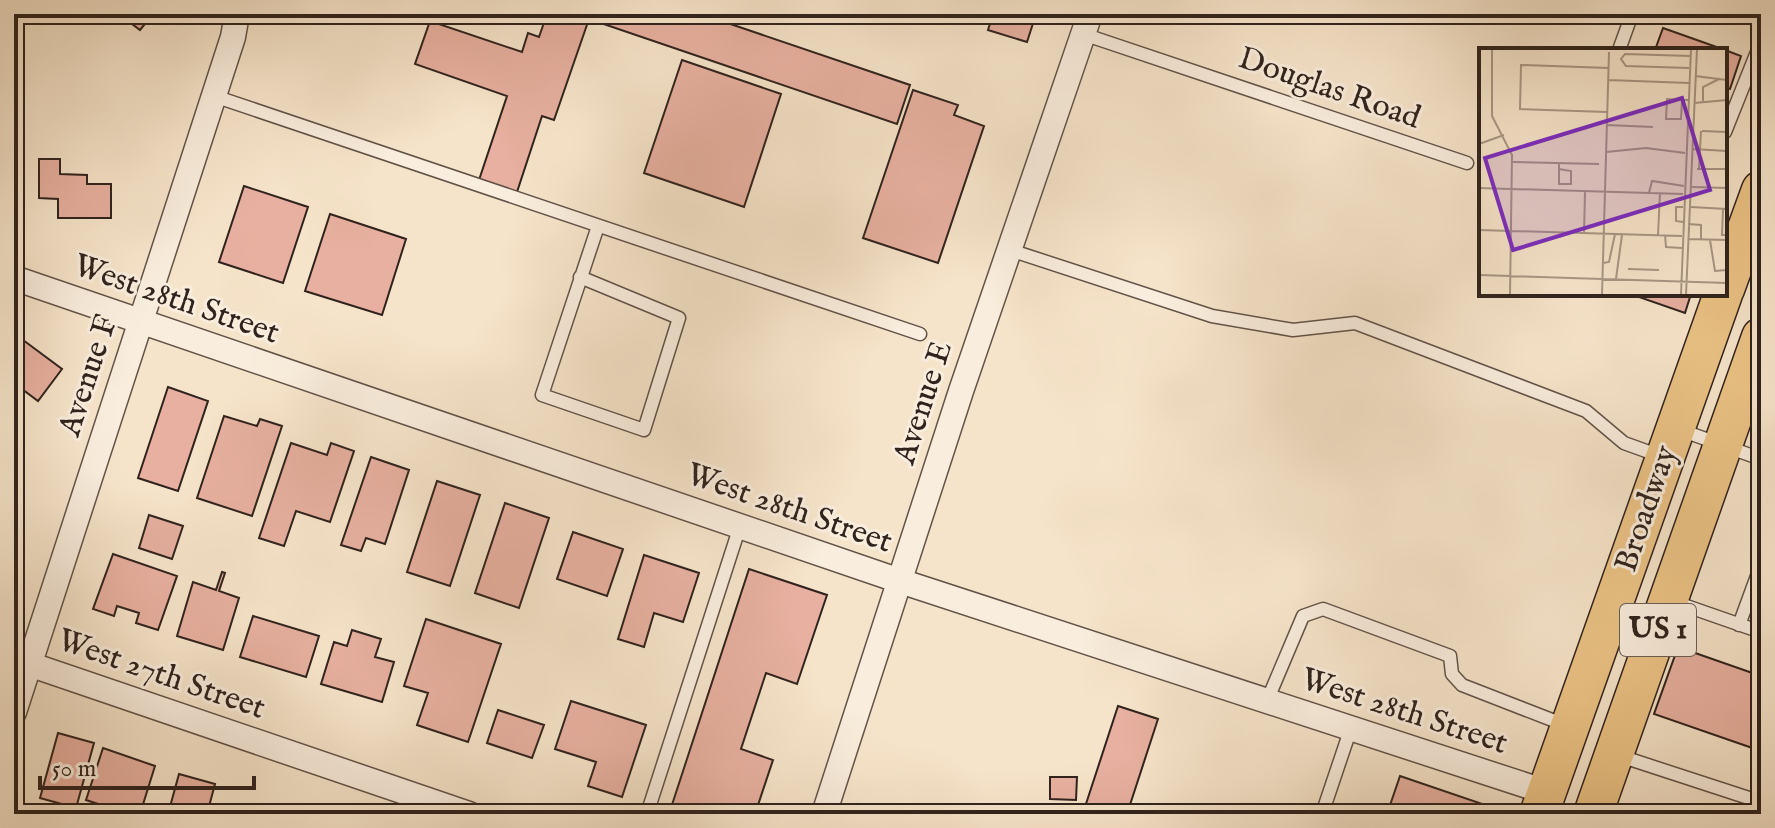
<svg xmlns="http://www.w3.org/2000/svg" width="1775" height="828" viewBox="0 0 1775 828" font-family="'IM FELL English',serif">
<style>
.building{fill:#e7b0a0;stroke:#30231d;stroke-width:2}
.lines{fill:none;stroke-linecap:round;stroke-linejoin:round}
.service-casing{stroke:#625348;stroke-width:15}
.minor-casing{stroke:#625348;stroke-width:27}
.primary-casing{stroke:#30231d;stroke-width:41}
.service{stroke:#f9eddd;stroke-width:12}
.minor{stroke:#f9eddd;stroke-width:24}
.primary{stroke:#ebc285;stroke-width:38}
.labels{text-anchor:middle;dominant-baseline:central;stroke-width:6;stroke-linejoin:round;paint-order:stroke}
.shield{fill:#f9eddd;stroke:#6c6057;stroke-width:2}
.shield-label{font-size:30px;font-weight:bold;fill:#30231d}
.street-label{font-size:32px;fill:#30231d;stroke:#f9eddd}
.inset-road{fill:none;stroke:#a79785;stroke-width:2}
.view{fill:#7b2cbf;fill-opacity:0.15;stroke:#7b2cbf;stroke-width:4}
.inset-edge{fill:none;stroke:#30231d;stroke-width:4}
</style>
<rect width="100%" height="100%" fill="#f6e4ca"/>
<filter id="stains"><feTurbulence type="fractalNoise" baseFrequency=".0025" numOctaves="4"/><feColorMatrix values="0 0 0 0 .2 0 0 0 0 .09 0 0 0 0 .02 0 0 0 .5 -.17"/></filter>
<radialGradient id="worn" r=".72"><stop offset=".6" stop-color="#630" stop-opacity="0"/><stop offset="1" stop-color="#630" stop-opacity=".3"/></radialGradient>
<path class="building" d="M 119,14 L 153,14 L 140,30 Z
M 547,14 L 701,14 L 910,85 L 897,124 L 589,19 L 554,120 L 542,116 L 517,192 L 479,180 L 507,96 L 415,64 L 430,21 L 522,52 L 528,33 L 539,37 Z
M 993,14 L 1036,14 L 1027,42 L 988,30 Z
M 1663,28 L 1725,50 L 1655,50 Z
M 1725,50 L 1741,56 L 1730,89 L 1725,87 Z
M 682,60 L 781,94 L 744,207 L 644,173 Z
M 913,90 L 958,105 L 954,115 L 984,126 L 938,263 L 863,238 Z
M 39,159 L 60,159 L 60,174 L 87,175 L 87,184 L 111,184 L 111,218 L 58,218 L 58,199 L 39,198 Z
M 244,186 L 308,207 L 283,283 L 219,262 Z
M 330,214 L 406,239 L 382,315 L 305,291 Z
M 1637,294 L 1691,294 L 1685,313 L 1636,296 Z
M 19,337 L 62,369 L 38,401 L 14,383 L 14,344 Z
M 168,387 L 208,401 L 178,491 L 138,478 Z
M 224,416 L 257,426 L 260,419 L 282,426 L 252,516 L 197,498 Z
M 291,443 L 327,455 L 331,443 L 354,451 L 330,522 L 296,511 L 284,546 L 259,538 Z
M 371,457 L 409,470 L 385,544 L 366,538 L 361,551 L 341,545 Z
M 437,481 L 480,495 L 450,586 L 407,572 Z
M 505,503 L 549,518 L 519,608 L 475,593 Z
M 149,515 L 183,526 L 172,559 L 139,548 Z
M 573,532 L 623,549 L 607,596 L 557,579 Z
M 113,554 L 177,576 L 158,630 L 136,623 L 139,613 L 117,606 L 114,616 L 93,609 Z
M 644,555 L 699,573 L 683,622 L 654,613 L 644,647 L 618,639 Z
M 749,569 L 827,595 L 797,684 L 766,673 L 741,749 L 773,760 L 755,814 L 669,814 Z
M 222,572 L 225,573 L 219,591 L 239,598 L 223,650 L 177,636 L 193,582 L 216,590 Z
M 253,616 L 319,636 L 306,677 L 240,657 Z
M 426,619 L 501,644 L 468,742 L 417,725 L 428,693 L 404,686 Z
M 352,630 L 381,639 L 375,657 L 394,662 L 382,702 L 321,684 L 334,642 L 347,646 Z
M 1678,647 L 1761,676 L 1761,751 L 1654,714 Z
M 571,701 L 646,725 L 622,797 L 588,786 L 596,762 L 555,749 Z
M 1118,706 L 1158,719 L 1127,814 L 1098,814 L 1084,810 Z
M 498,710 L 544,725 L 532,758 L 487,743 Z
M 58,733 L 94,743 L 76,808 L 40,798 Z
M 103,748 L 155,766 L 140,814 L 98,814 L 101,805 L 86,800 Z
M 179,774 L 215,784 L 207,814 L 168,814 Z
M 1400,776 L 1500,810 L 1498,814 L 1387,814 Z
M 1050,777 L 1077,777 L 1076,800 L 1050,799 Z"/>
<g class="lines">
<defs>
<path id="service" d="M 1083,34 L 1467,163
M 1619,50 L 1632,14
M 214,96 L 920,334
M 1725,132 L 1761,42
M 1010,250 L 1212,316 L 1293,330 L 1355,323 L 1586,411 L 1624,443 L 1660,456
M 580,277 L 679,318 L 644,430 L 542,395 L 598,226
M 1678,429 L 1761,459
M 1672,601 L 1761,632
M 1739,625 L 1761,565
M 1267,701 L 1303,616 L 1323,609 L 1450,656 L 1452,674 L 1462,685 L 1565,725
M 1617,755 L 1761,802
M 647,814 L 740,526
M 1322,814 L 1351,728"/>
<path id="minor" d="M 14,278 L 900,581 L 1546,792
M 17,660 L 469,814
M 14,712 L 233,37 L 237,14
M 824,814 L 961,391 L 1090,14"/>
<path id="primary" d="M 1725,289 L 1761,190
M 1539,814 L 1723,294
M 1593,814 L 1761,337"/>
</defs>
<use href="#service" class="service-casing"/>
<use href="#minor" class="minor-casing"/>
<use href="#primary" class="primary-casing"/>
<use href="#service" class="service"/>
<use href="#minor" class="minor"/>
<use href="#primary" class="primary"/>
</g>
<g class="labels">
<rect class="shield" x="1620" y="604" width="76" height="52" rx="6"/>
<g class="shield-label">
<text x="1658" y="630">US 1</text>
</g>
<g class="street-label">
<text transform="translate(1329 89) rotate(19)">Douglas Road</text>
<text transform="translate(176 300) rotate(19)">West 28th Street</text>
<text transform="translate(89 376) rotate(-72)">Avenue F</text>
<text transform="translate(924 403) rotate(-72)">Avenue E</text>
<text transform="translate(789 509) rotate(19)">West 28th Street</text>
<text transform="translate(1647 509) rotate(-71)">Broadway</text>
<text transform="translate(161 675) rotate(19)">West 27th Street</text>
<text transform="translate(1404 712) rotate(18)">West 28th Street</text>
</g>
</g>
<g transform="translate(1479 48)">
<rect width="248" height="248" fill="#f6e4ca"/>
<path class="inset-road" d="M 13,1 L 13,68 L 33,107 L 31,247M 210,20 L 147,18 L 142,11 L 146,6 L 212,8M 216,28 L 248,32M 129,32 L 210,35M 203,52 L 202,71 L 187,71 L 188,51 L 203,52 L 209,52M 224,53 L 224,39 L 240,31M 215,55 L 248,52M 128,64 L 41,61 L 42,17 L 130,20M 127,77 L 174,79M 223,83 L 248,84M 0,96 L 25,87M 214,101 L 248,103M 127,104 L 167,100 L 206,105M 34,114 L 120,116M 80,121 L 92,123 L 92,136 L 80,136 L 80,115M 218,121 L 248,121M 220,121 L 222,83M 213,139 L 248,140M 0,140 L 204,146M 170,145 L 173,133 L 205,138M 212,159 L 248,161M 244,161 L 243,187 L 248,187M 204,174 L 197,173 L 197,159 L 204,159M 209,176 L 222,177 L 222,191M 0,182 L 203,188M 105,185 L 106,144M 179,187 L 181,145M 186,187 L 187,199 L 203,200M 209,191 L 248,192M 231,192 L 236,223 L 248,222M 124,215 L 130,214 L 136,186M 149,221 L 180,222M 0,227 L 248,235M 137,231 L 143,187M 123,247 L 130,4M 202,247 L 212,1M 207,247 L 218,1"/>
<path class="view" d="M 203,50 L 231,142 L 34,202 L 6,110 Z"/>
<rect width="248" height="248" class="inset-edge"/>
</g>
<rect width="1775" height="828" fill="none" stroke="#f6e4ca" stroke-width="48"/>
<rect x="16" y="16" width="1743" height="796" fill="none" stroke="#30231d" stroke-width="4"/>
<rect x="24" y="24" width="1727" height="780" fill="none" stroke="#30231d" stroke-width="2"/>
<path d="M40 776v12h214v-12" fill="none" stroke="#30231d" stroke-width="4"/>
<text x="52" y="776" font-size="24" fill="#30231d" stroke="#f9eddd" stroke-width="6" paint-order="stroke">50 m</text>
<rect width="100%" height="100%" filter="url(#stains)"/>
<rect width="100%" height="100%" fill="url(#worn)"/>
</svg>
